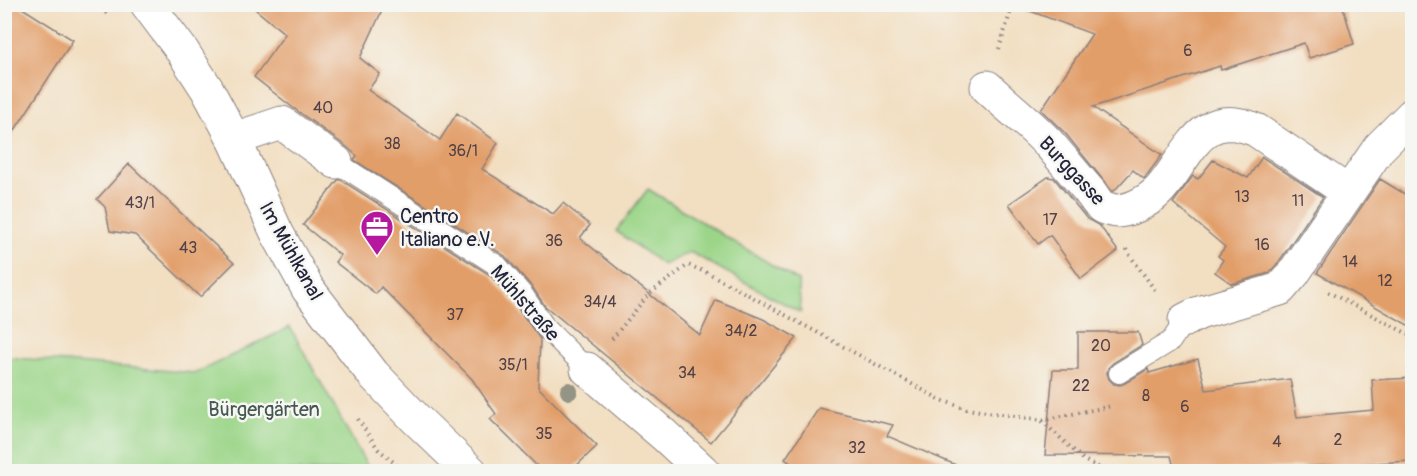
<svg xmlns="http://www.w3.org/2000/svg" width="1417" height="476" viewBox="0 0 1417 476" font-family="Pangolin,sans-serif">
<style>
.green{fill:#9bd588;stroke:#5e7c62;stroke-width:1.5}
.building{fill:#e29e69}
.lines{fill:none;stroke-linecap:round;stroke-linejoin:round}
.service-casing{stroke:#8a807e;stroke-width:22}
.minor-casing{stroke:#8a807e;stroke-width:35}
.tertiary-casing{stroke:#8a807e;stroke-width:35}
.path{stroke:#8a807e;stroke-width:4;stroke-dasharray:1.5 4.5;stroke-linecap:butt}
.service{stroke:#fff;stroke-width:20}
.minor{stroke:#fff;stroke-width:33}
.tertiary{stroke:#fff;stroke-width:33}
.tree{fill:#939484}
.labels{text-anchor:middle;dominant-baseline:central;stroke-width:5;stroke-linejoin:round;paint-order:stroke}
.number-label{font-size:16px;fill:#524146}
.street-label{font-size:20px;fill:#22223b;stroke:#f6f6f2}
.poi-label{font-size:20px;fill:#22223b;stroke:#f6f6f2;text-anchor:start}
.park-label{font-size:20px;fill:#465852;stroke:#f6f6f2}
</style>
<rect width="100%" height="100%" fill="#f6f6f2"/>
<filter id="ink" filterUnits="userSpaceOnUse"><feTurbulence type="fractalNoise" baseFrequency=".0167" numOctaves="2"/><feDisplacementMap in="SourceGraphic" scale="12" xChannelSelector="R" yChannelSelector="G"/><feConvolveMatrix kernelMatrix="1 2 1 2 8 2 1 2 1" color-interpolation-filters="sRGB"/></filter>
<filter id="wash" filterUnits="userSpaceOnUse"><feTurbulence type="fractalNoise" baseFrequency=".008" numOctaves="4" result="noise"/><feDisplacementMap in="SourceGraphic" scale="24" xChannelSelector="R" yChannelSelector="G"/><feGaussianBlur stdDeviation="1.35" result="paint"/><feColorMatrix in="noise" values="0 0 0 0 0 0 0 0 0 0 0 0 0 0 0 0 0 1.4 0 .05"/><feComposite in="paint" operator="in"/></filter>
<g filter="url(#wash)">
<rect width="100%" height="100%" fill="#f2dec0"/>
<path class="green" d="M 648,189 L 798,281 L 801,313 L 690,252 L 663,265 L 616,231 Z
M 290,327 L 366,464 L 375,471 L 5,471 L 5,357 L 196,373 Z"/>
<g id="blocks">
<path class="building" d="M 4,4 L 16,4 L 73,40 L 4,147 Z
M 249,4 L 385,4 L 360,58 L 380,74 L 368,90 L 440,140 L 457,113 L 498,143 L 482,169 L 553,214 L 563,203 L 590,225 L 580,238 L 700,335 L 716,300 L 763,319 L 797,338 L 711,442 L 545,306 L 533,288 L 505,256 L 354,160 L 357,156 L 347,147 L 292,107 L 254,77 L 285,34 Z
M 1023,4 L 1342,4 L 1354,44 L 1309,58 L 1304,43 L 1221,70 L 1220,66 L 1093,107 L 1162,155 L 1144,179 L 1133,170 L 1114,191 L 1112,191 L 1065,133 L 1041,110 L 1092,34 L 1022,8 Z
M 1262,157 L 1323,197 L 1278,263 L 1269,273 L 1232,284 L 1215,272 L 1223,260 L 1218,256 L 1225,247 L 1173,203 L 1193,176 L 1198,179 L 1213,160 L 1248,178 Z
M 129,164 L 234,263 L 200,297 L 135,235 L 110,231 L 105,207 L 97,199 Z
M 1048,177 L 1054,178 L 1087,219 L 1100,226 L 1118,251 L 1081,279 L 1050,235 L 1038,244 L 1009,204 Z
M 1380,179 L 1413,199 L 1413,328 L 1317,273 Z
M 338,180 L 341,180 L 490,275 L 514,303 L 540,339 L 538,387 L 597,446 L 571,471 L 542,471 L 490,419 L 496,414 L 472,379 L 381,287 L 376,294 L 335,262 L 340,255 L 303,225 Z
M 1078,332 L 1138,332 L 1142,345 L 1113,363 L 1108,368 L 1107,373 L 1109,379 L 1114,384 L 1120,385 L 1125,383 L 1148,369 L 1149,373 L 1198,359 L 1206,390 L 1290,379 L 1297,417 L 1374,410 L 1372,380 L 1413,378 L 1413,461 L 1259,469 L 1175,471 L 1171,456 L 1045,455 L 1053,370 L 1078,370 Z
M 819,408 L 893,425 L 887,436 L 970,471 L 802,471 L 785,459 Z"/>
</g>
</g>
<g filter="url(#ink)">
<use href="#blocks" fill-opacity="0" stroke="#8a807e" stroke-width="1.5"/>
<g class="lines">
<defs>
<path id="service" d="M 336,162 L 498,266 L 524,296 L 545,327 L 587,369
M 1119,373 L 1171,341 L 1185,320"/>
<path id="minor" d="M 987,87 C 1008,107 1032,125 1051,146 C 1064,161 1077,177 1090,192 C 1093,196 1097,203 1101,206 C 1105,209 1114,211 1119,211 C 1135,209 1152,199 1162,187 C 1190,154 1201,106 1256,130 L 1348,192
M 234,139 L 282,123 L 336,162
M 1185,320 L 1199,313 L 1280,289 L 1293,274 L 1379,148 L 1412,115
M 587,369 L 664,435 L 704,472"/>
<path id="tertiary" d="M 147,4 L 183,52 L 207,89 L 234,139 L 277,233 L 308,289 L 373,374 L 416,419 L 471,472"/>
</defs>
<use href="#service" class="service-casing"/>
<use href="#minor" class="minor-casing"/>
<use href="#tertiary" class="tertiary-casing"/>
<path class="path" d="M 97,4 L 109,16
M 999,49 L 1013,4
M 1127,249 L 1129,254 L 1157,293
M 1328,292 L 1412,336
M 612,339 L 649,294 L 688,265 L 710,274 L 941,400 L 967,409 L 1042,420 L 1112,406
M 358,419 L 378,449 L 405,472
M 1042,421 L 1084,460 L 1108,472"/>
<use href="#service" class="service"/>
<use href="#minor" class="minor"/>
<use href="#tertiary" class="tertiary"/>
</g>
<circle class="tree" cx="569" cy="391" r="9"/>
</g>
<defs>
<symbol id="office-pin" viewBox="-11 -11 22 30"><path d="M0 17L-7.5 6A9.5 9.5 0 1 1 7.5 6Z" fill="#b5179e" stroke="#f6f6f2"/><path d="M-6-3h4V-5.5h4V-3h4V5H-6ZM-1-4.5V-3h2v-1.5ZM-6 0V1H6V0Z" fill="#fff"/></symbol>
</defs>
<g fill-rule="evenodd">
<use href="#office-pin" x="358" y="208" width="38" height="52"/>
</g>
<g class="labels">
<g class="number-label">
<text x="1188" y="51">6</text>
<text x="323" y="108">40</text>
<text x="392" y="144">38</text>
<text x="463" y="151">36/1</text>
<text x="1242" y="197">13</text>
<text x="1298" y="201">11</text>
<text x="140" y="203">43/1</text>
<text x="1050" y="220">17</text>
<text x="554" y="241">36</text>
<text x="1262" y="245">16</text>
<text x="188" y="248">43</text>
<text x="1350" y="262">14</text>
<text x="1385" y="281">12</text>
<text x="600" y="302">34/4</text>
<text x="455" y="315">37</text>
<text x="741" y="331">34/2</text>
<text x="1101" y="346">20</text>
<text x="513" y="365">35/1</text>
<text x="687" y="373">34</text>
<text x="1081" y="386">22</text>
<text x="1146" y="396">8</text>
<text x="1185" y="407">6</text>
<text x="544" y="434">35</text>
<text x="1338" y="440">2</text>
<text x="1277" y="442">4</text>
<text x="857" y="448">32</text>
</g>
<g class="street-label">
<text transform="translate(1072 171) rotate(47)">Burggasse</text>
<text transform="translate(291 251) rotate(61)">Im Mühlkanal</text>
<text transform="translate(525 303) rotate(49)">Mühlstraße</text>
</g>
<g class="poi-label">
<text x="400" y="216">Centro<tspan x="400" dy="23">Italiano e.V.</tspan></text>
</g>
<g class="park-label">
<text x="264" y="409">Bürgergärten</text>
</g>
</g>
<rect width="1417" height="476" fill="none" stroke="#f6f6f2" stroke-width="24"/>
</svg>
